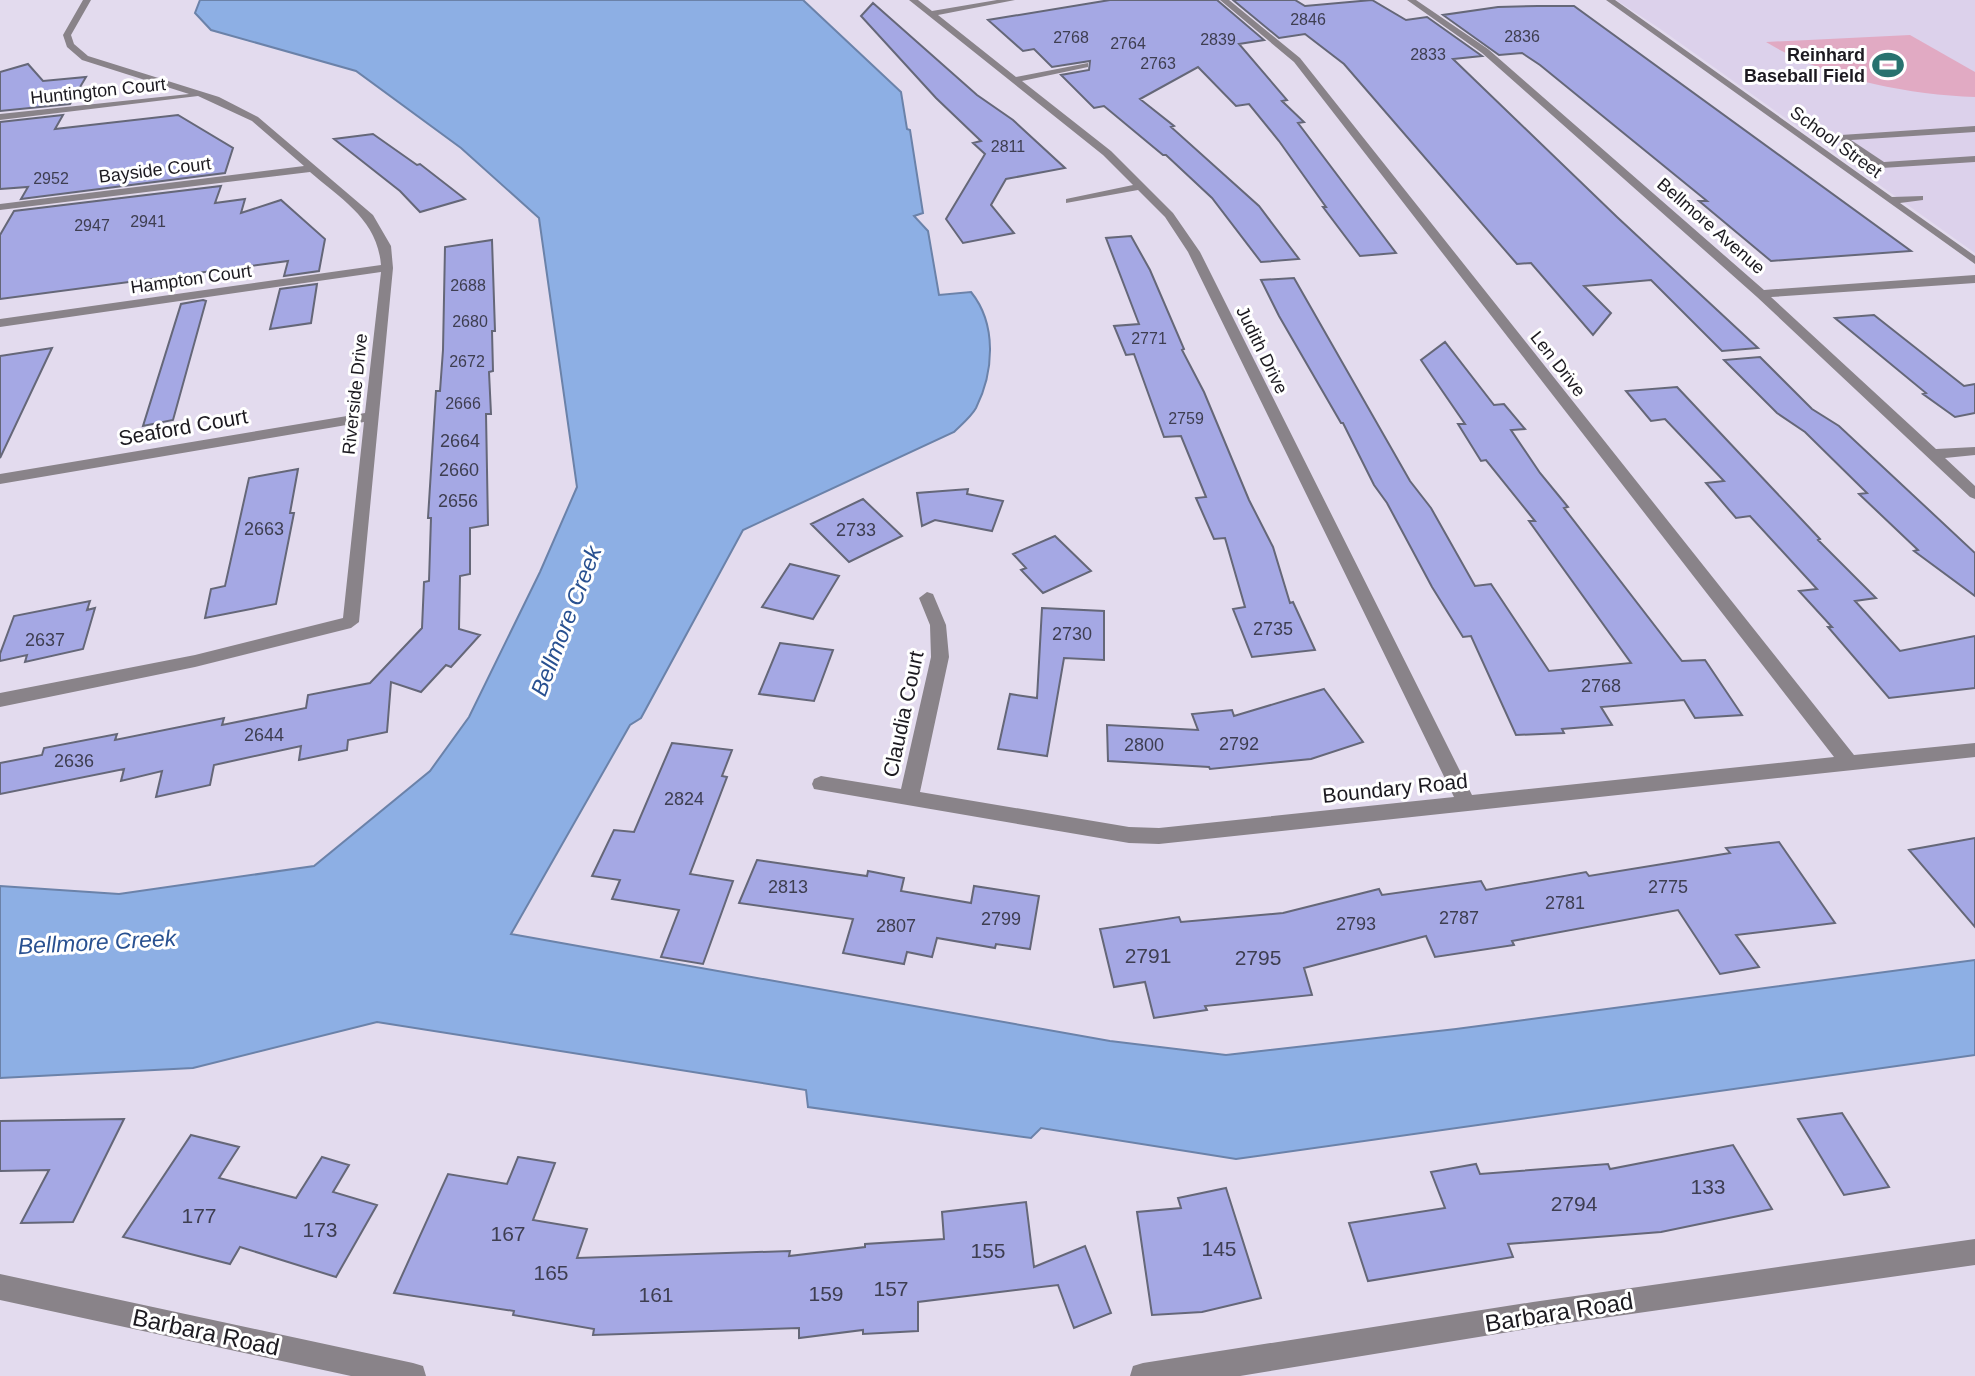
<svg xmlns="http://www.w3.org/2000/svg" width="1975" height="1376" viewBox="0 0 1975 1376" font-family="Helvetica,sans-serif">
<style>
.built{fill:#dcd1eb}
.green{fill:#e1aac3}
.water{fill:#8dafe4;stroke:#6b82a9;stroke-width:2}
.building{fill:#a5a8e4;stroke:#656778;stroke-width:2}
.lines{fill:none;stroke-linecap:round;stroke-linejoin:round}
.minor{fill:#898389;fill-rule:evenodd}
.labels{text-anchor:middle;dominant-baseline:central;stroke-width:6;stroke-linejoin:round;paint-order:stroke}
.far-number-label{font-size:16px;fill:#3e3e51}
.far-poi-label{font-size:18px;font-weight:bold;fill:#1c1a20;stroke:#fff;text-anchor:end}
.far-street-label{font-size:18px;fill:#1c1a20;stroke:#fff}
.number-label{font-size:18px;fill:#3e3e51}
.street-label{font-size:21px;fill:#1c1a20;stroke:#fff}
.near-number-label{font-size:21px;fill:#3e3e51}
.water-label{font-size:23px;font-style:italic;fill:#295191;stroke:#fff}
.near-street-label{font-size:24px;fill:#1c1a20;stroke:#fff}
</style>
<rect width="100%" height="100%" fill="#e3dbee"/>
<path class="built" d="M 1616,0 L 1975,0 L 1975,253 L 1659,28 Z"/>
<path class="green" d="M 1910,35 L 1975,72 L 1975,97 C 1905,94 1827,79 1766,42 Z"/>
<path class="water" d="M 200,0 L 803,0 L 901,92 L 907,129 L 910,130 L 923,213 L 914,216 L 928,231 L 939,295 L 971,292 C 997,324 994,372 976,408 C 971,417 961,425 954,432 L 743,530 L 641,718 L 630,725 L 511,934 L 1110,1041 L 1226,1055 L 1456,1029 L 1975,960 L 1975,1055 L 1236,1159 L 1041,1128 L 1031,1138 L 808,1107 L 806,1090 L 377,1022 L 193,1068 L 0,1078 L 0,886 L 119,894 L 314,866 L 430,771 L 469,717 L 540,572 L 577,487 L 539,218 L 461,148 L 356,71 L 211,30 L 195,13 Z"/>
<path class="building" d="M 1110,0 L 1217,0 L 1264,40 L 1239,44 L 1287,100 L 1282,101 L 1304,122 L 1298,123 L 1396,253 L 1360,256 L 1323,207 L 1326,207 L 1279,141 L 1249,104 L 1236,106 L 1198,67 L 1140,99 L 1174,126 L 1171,127 L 1259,206 L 1299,259 L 1261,262 L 1212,198 L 1166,155 L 1163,155 L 1104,106 L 1094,108 L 1061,75 L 1089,70 L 1090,61 L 1052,67 L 1034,49 L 1023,51 L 988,20 Z
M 1233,0 L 1295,0 L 1305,6 L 1372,0 L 1406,20 L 1427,17 L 1482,56 L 1453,59 L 1617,217 L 1758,348 L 1722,351 L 1651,280 L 1584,286 L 1611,313 L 1593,335 L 1531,263 L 1517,264 L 1344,64 L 1305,34 L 1279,38 Z
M 873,3 L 977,95 L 1013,120 L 1065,168 L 1006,179 L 991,205 L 1014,233 L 963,243 L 946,219 L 985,154 L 973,143 L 981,141 L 936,98 L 861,16 Z
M 1538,6 L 1574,6 L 1911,251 L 1771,261 L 1699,201 L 1707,201 L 1540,65 L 1522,53 L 1499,55 L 1443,15 L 1498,7 Z
M 28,64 L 43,81 L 86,77 L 70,104 L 0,111 L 0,72 Z
M 63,115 L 55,129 L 178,115 L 233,148 L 225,173 L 21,199 L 28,187 L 0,189 L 0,122 Z
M 373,134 L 417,165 L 420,164 L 465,199 L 420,212 L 400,191 L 334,139 Z
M 221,186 L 215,203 L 245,199 L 241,213 L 281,200 L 325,239 L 319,271 L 284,276 L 288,261 L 0,299 L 0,235 L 14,211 Z
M 1131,236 L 1150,270 L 1184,349 L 1182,350 L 1204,392 L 1249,500 L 1273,547 L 1290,603 L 1293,602 L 1315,650 L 1252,657 L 1233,609 L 1245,607 L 1225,538 L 1214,539 L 1196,498 L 1206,497 L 1181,436 L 1164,437 L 1134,354 L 1126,355 L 1114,326 L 1139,324 L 1106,238 Z
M 492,240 L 495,331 L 492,331 L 493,371 L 489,372 L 491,414 L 486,414 L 488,525 L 470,528 L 470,574 L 460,576 L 459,629 L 480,635 L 451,667 L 446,665 L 421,692 L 391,682 L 387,732 L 348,740 L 347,750 L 299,760 L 301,746 L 214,765 L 210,785 L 156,797 L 162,771 L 121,781 L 124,769 L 0,794 L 0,763 L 42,755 L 44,748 L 117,734 L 115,740 L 224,718 L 222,725 L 306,708 L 308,695 L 370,683 L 422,628 L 424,582 L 429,581 L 431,518 L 428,518 L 436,391 L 440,391 L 443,350 L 445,247 Z
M 1294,278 L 1410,481 L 1431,508 L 1475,586 L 1491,584 L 1549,671 L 1631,663 L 1529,521 L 1535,521 L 1486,460 L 1481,461 L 1458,424 L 1465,424 L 1421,360 L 1445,342 L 1494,405 L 1504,404 L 1525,429 L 1511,430 L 1540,473 L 1568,507 L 1564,508 L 1682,661 L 1705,660 L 1742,715 L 1695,718 L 1684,700 L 1601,707 L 1612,725 L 1562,729 L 1564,733 L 1516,735 L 1471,636 L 1463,637 L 1432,587 L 1387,503 L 1374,485 L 1343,423 L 1341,423 L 1279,316 L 1261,280 Z
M 317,284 L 311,323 L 270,329 L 280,289 Z
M 203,300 L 206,301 L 173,420 L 143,426 L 181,304 Z
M 1874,315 L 1964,386 L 1975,384 L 1975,413 L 1955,417 L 1923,394 L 1926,393 L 1835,318 Z
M 52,348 L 0,458 L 0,356 Z
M 1760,357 L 1812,409 L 1839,426 L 1975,553 L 1975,596 L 1914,551 L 1918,550 L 1859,494 L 1867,493 L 1805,432 L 1777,413 L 1724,360 Z
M 1677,387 L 1820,539 L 1818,540 L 1876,598 L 1855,601 L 1900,651 L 1975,636 L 1975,688 L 1889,698 L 1828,627 L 1832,627 L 1799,591 L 1817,589 L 1750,516 L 1736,518 L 1706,483 L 1724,481 L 1665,419 L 1651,421 L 1626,391 Z
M 298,469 L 290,513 L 294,513 L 276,604 L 205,618 L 211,589 L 225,586 L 249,478 Z
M 968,489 L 967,494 L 1003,501 L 992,531 L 935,520 L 922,526 L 917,493 Z
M 863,499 L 902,536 L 849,562 L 811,524 Z
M 1055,536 L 1091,571 L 1043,593 L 1021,570 L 1026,568 L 1013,554 Z
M 790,564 L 839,576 L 813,619 L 762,607 Z
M 90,601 L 87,610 L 95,608 L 83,649 L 25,662 L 27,655 L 0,661 L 0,654 L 14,616 Z
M 1042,608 L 1104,611 L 1104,660 L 1064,658 L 1047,756 L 998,749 L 1010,694 L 1037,698 Z
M 780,643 L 833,650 L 814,701 L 759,694 Z
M 1324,689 L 1363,742 L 1311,759 L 1210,769 L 1209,767 L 1108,761 L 1107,725 L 1198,730 L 1192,714 L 1232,710 L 1234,716 Z
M 672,743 L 732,750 L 722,776 L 727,777 L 690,874 L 733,881 L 703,964 L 661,957 L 679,910 L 612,899 L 620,880 L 592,876 L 614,830 L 634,832 Z
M 1975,838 L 1975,927 L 1909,850 Z
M 1779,842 L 1835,923 L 1736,935 L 1759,967 L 1720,974 L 1678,910 L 1512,941 L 1514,945 L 1435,957 L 1426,936 L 1304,968 L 1312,995 L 1205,1006 L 1207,1010 L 1154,1018 L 1145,982 L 1114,987 L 1100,929 L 1179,917 L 1181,922 L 1283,913 L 1379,889 L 1382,895 L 1481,881 L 1486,890 L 1586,872 L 1589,876 L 1730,853 L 1726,848 Z
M 757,860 L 867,876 L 868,871 L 904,878 L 901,891 L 971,903 L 974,886 L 1039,896 L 1030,949 L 996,944 L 995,948 L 937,938 L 932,957 L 907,952 L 904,964 L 843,953 L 853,919 L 739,903 Z
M 1842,1113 L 1889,1187 L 1844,1195 L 1798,1119 Z
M 124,1119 L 73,1222 L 21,1223 L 49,1170 L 0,1171 L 0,1121 Z
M 191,1135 L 239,1147 L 219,1178 L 296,1198 L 322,1157 L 349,1165 L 333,1192 L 377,1205 L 336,1277 L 240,1247 L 230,1264 L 123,1237 Z
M 1733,1145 L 1772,1209 L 1661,1232 L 1508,1244 L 1513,1257 L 1368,1281 L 1349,1223 L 1445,1208 L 1431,1172 L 1476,1164 L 1480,1174 L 1608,1164 L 1610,1169 Z
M 518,1157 L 555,1163 L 533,1220 L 587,1229 L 577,1258 L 790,1251 L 789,1256 L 865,1247 L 865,1244 L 944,1239 L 942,1212 L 1026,1202 L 1034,1267 L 1085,1246 L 1111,1313 L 1074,1328 L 1058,1285 L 918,1302 L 918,1331 L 863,1334 L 863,1330 L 799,1338 L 799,1328 L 593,1335 L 594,1329 L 513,1315 L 514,1311 L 394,1293 L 448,1174 L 507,1184 Z
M 1226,1188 L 1261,1298 L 1202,1312 L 1152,1315 L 1137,1212 L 1181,1208 L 1178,1198 Z"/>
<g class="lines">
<path class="minor" d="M 83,0 L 91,0 L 71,35 L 74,44 L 88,56 L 219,97 L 258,117 L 373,215 L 391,246 L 393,268 L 359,622 L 351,628 L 195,667 L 0,707 L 0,693 L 195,655 L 343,618 L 364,422 L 0,484 L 0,474 L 365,413 L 381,272 L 0,327 L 0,319 L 381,265 C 377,219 342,200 310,172 L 0,210 L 0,204 L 304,166 L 252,121 L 198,96 L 0,120 L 0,114 L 189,94 L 82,60 L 67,47 L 63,35 Z
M 909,0 L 918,0 L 932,11 L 997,0 L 1015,0 L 938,15 L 1016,77 L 1088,63 L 1088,67 L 1022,81 L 1111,151 L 1173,213 L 1200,252 L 1472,795 L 1834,757 L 1294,62 L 1220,0 L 1229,0 L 1300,58 L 1854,755 L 1975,743 L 1975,757 L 1159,844 L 1129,843 L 814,789 L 812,784 L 814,779 L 821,776 L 901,789 L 931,657 L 930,625 L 919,598 L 927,592 L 933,594 L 946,625 L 949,657 L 920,792 L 1129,827 L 1159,828 L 1454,797 L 1188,252 L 1165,217 L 1138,190 L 1066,203 L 1066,199 L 1133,185 L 1103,155 Z
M 1407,0 L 1416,0 L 1488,49 L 1764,290 L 1975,275 L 1975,283 L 1771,297 L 1936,449 L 1975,447 L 1975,455 L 1945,458 L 1975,486 L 1975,499 L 1970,497 L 1757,297 L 1482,53 Z
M 1606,0 L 1615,0 L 1892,197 L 1923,196 L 1923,200 L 1900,203 L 1975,256 L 1975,264 Z
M 1975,126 L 1975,132 L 1851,140 L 1884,162 L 1975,156 L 1975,162 L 1882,168 L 1836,138 L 1841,135 Z
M 1975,1239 L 1975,1265 L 1533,1328 L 1240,1376 L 1130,1376 L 1133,1366 L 1143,1363 L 1533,1302 Z
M 0,1274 L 413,1363 L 423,1366 L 426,1376 L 351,1376 L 0,1300 Z"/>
</g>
<defs>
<symbol id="stadium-bare" viewBox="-9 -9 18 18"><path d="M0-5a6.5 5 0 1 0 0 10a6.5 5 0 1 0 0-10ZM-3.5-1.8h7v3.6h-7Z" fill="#28726f" stroke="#fff" stroke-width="2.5" paint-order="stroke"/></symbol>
</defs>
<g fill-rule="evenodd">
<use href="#stadium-bare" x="1866" y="43" width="44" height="44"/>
</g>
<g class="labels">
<g class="far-number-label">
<text x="1308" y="19">2846</text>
<text x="1522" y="36">2836</text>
<text x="1071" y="37">2768</text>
<text x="1218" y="39">2839</text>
<text x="1128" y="43">2764</text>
<text x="1428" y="54">2833</text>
<text x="1158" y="63">2763</text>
<text x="1008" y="146">2811</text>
<text x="51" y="178">2952</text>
<text x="148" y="221">2941</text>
<text x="92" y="225">2947</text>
<text x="468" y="285">2688</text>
<text x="470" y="321">2680</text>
<text x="1149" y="338">2771</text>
<text x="467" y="361">2672</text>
<text x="463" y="403">2666</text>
<text x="1186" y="418">2759</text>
</g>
<g class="far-poi-label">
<text x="1865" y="55">Reinhard<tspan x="1865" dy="21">Baseball Field</tspan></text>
</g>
<g class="far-street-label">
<text transform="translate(98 91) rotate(-6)">Huntington Court</text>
<text transform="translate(1836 142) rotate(36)">School Street</text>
<text transform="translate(155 170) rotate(-7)">Bayside Court</text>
<text transform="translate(1711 226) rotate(41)">Bellmore Avenue</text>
<text transform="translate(191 279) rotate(-8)">Hampton Court</text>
<text transform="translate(1262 350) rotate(64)">Judith Drive</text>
<text transform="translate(1558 364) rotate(52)">Len Drive</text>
<text transform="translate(355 394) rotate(-84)">Riverside Drive</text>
</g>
<g class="number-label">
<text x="460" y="441">2664</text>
<text x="459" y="470">2660</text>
<text x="458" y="501">2656</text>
<text x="264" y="529">2663</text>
<text x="856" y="530">2733</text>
<text x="1273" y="629">2735</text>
<text x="1072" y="634">2730</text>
<text x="45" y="640">2637</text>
<text x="1601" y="686">2768</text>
<text x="264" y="735">2644</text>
<text x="1239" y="744">2792</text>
<text x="1144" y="745">2800</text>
<text x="74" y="761">2636</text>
<text x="684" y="799">2824</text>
<text x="788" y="887">2813</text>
<text x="1668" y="887">2775</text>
<text x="1565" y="903">2781</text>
<text x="1459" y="918">2787</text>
<text x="1001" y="919">2799</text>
<text x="1356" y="924">2793</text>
<text x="896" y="926">2807</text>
</g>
<g class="street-label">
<text transform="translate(183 427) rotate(-10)">Seaford Court</text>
<text transform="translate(903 714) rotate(-78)">Claudia Court</text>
<text transform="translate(1395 788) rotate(-6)">Boundary Road</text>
</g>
<g class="near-number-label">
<text x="1148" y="955">2791</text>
<text x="1258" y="957">2795</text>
<text x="1708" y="1186">133</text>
<text x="1574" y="1203">2794</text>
<text x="199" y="1215">177</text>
<text x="320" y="1229">173</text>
<text x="508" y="1233">167</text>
<text x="1219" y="1248">145</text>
<text x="988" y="1250">155</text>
<text x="551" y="1272">165</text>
<text x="891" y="1288">157</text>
<text x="826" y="1293">159</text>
<text x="656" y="1294">161</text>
</g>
<g class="water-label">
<text transform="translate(566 621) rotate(-69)">Bellmore Creek</text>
<text transform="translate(97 942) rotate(-3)">Bellmore Creek</text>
</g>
<g class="near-street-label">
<text transform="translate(1559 1312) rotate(-9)">Barbara Road</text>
<text transform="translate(206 1332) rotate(12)">Barbara Road</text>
</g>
</g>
</svg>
